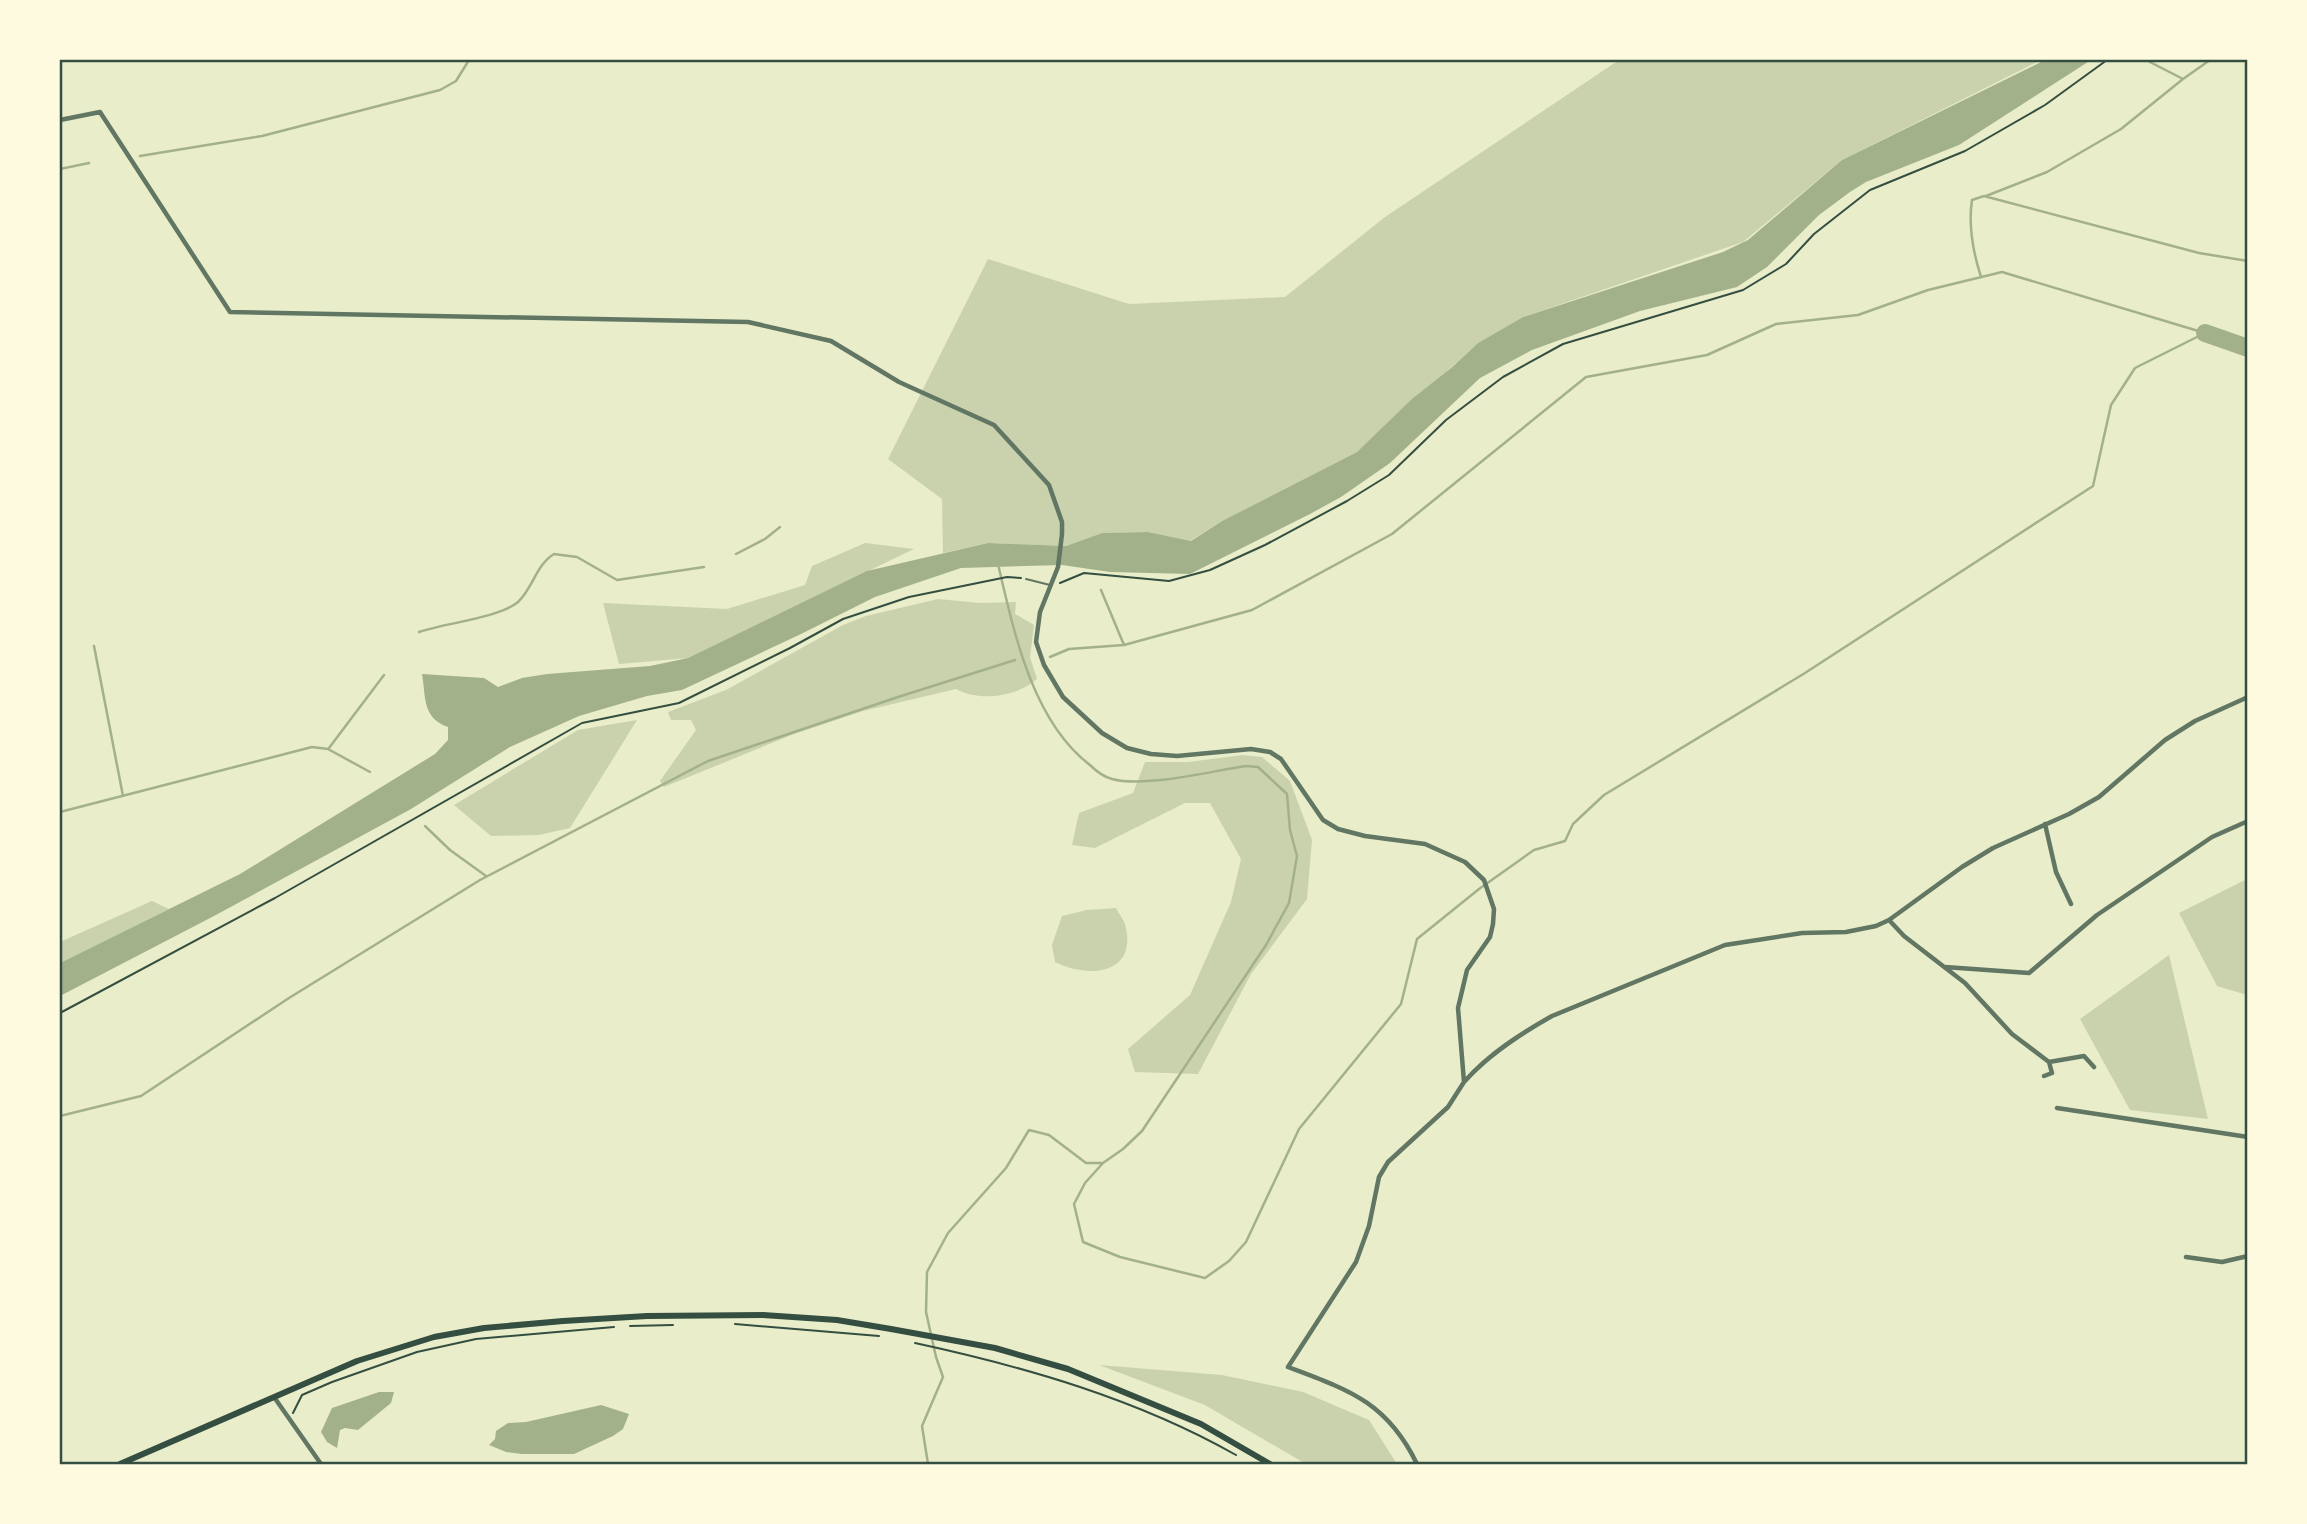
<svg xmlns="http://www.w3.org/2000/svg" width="2307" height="1524" viewBox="0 0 2307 1524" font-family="Literata,serif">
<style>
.green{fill:#cad2ad}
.water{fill:#a3b18a}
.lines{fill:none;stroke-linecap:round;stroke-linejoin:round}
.stream{stroke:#a3b18a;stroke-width:2.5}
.river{stroke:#a3b18a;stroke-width:18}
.path{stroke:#344e41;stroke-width:2}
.service{stroke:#617663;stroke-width:2}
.minor{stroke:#617663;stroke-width:4.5}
.primary{stroke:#344e41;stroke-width:6}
.neatline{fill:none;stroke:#344e41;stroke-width:2.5}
</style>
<rect width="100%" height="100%" fill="#e9edc9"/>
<path class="green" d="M 1619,60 L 2041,60 L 1842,160 L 1743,242 L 1523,317 L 1478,343 L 1357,452 L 1222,521 L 1190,541 L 1148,532 L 1102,533 L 1066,546 L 988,543 L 943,553 L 942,499 L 888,459 L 988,259 L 1129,304 L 1285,297 L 1385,217 Z
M 865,543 L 914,549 L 688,658 L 619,664 L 603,603 L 727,609 L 805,585 L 812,566 Z
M 938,599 L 980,603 L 1016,602 L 1015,614 L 1034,625 L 1030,657 L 1037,679 C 1017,697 979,702 956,689 L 863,711 L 794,734 L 664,787 L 660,781 L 696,730 L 691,720 L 671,720 L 668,712 L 726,690 L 843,625 L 866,616 Z
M 637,720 L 570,828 L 539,835 L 491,836 L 454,805 L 578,730 Z
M 1243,755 L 1262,757 L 1290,781 L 1312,840 L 1307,899 L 1251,974 L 1198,1074 L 1135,1072 L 1128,1049 L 1190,995 L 1231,902 L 1241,859 L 1210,803 L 1185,803 L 1095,848 L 1072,845 L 1079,813 L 1133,793 L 1145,762 L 1188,762 Z
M 2247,879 L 2247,995 L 2217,986 L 2179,913 Z
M 152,901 L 169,909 L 60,963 L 60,942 Z
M 1116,908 C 1119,914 1125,921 1126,928 C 1136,976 1086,978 1055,962 L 1052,945 L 1062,916 L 1087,910 Z
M 2169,955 L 2208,1119 L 2130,1110 L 2080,1019 Z
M 1099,1365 L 1222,1375 L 1303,1392 L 1369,1420 L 1397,1464 L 1306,1464 L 1205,1405 Z"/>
<path class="water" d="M 2045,60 L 2091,60 L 1959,145 L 1866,182 L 1850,192 L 1819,215 L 1767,267 L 1737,287 L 1640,311 L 1532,350 L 1480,378 L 1390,463 L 1341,497 L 1310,514 L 1190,574 L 1110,572 L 1062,565 L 961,568 L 875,597 L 801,634 L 682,690 L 647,696 L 579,716 L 510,747 L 411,809 L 214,916 L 60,996 L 60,963 L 240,874 L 435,754 L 448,740 L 448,727 C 422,718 426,697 422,674 L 484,678 L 498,687 L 522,678 L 547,674 L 650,666 L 688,658 L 867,571 L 988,543 L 1066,546 L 1102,533 L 1148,532 L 1191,541 L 1222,521 L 1357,452 L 1412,399 L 1451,368 L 1478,343 L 1523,317 L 1723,252 L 1748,240 L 1842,160 Z
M 379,1392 L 394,1392 L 391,1403 L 358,1430 L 345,1428 L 340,1430 L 337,1448 L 327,1442 L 321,1432 L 332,1408 Z
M 601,1405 L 629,1414 L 623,1429 L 613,1436 L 574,1454 L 522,1454 L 506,1452 L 489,1445 L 495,1439 L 496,1431 L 508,1423 L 526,1422 Z"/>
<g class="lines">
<path class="stream" d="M 2146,60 L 2183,79 L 2210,60
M 140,156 L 262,136 L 440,90 L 456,81 L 469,60
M 60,169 L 89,163
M 1986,196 L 2047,172 L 2121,129 L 2183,79
M 1981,277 C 1973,252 1968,226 1972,200 L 1984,196 L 2199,253 L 2248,261
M 736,554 L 765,539 L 780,527
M 998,564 C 1014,632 1032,721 1090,765 C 1096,771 1104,777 1112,779 C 1145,788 1211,771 1246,766 L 1258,767 L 1287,794 L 1290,830 L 1297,856 L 1289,903 L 1266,945 L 1142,1131 L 1123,1149 L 1103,1163
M 1101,590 L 1124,645
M 419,632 C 445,623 499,618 518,602 C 533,588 536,565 554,554 L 577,557 L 617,580 L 704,567
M 94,646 L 123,796
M 1050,657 L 1069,649 L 1124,645 L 1252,610 L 1392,534 L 1586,377 L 1707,355 L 1776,324 L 1858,315 L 1928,290 L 2002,272 L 2205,333
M 329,748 L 384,675
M 60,812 L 312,747 L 328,749 L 370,772
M 425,826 L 450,850 L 486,876
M 60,1116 L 141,1096 L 289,998 L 480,880 L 708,761 L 898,697 L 1015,660
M 928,1464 L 922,1426 L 943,1377 L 936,1357 L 926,1312 L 927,1272 L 948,1233 L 1006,1168 L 1029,1130 L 1049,1135 L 1086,1163 L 1103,1163 L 1085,1183 L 1074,1204 L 1083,1242 L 1120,1257 L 1205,1278 L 1229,1261 L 1246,1242 L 1299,1129 L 1401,1004 L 1417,939 L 1479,889 L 1534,850 L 1565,841 L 1573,824 L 1604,795 L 1805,673 L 2093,486 L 2111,405 L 2135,368 L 2205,333"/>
<path class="river" d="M 2205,333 L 2248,348"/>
<path class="path" d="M 1060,583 L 1084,573 L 1169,581 L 1210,570 L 1265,545 L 1347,501 L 1389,475 L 1446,420 L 1503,377 L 1563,344 L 1743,290 L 1786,264 L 1814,234 L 1870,190 L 1965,151 L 2045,105 L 2107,60
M 60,1013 L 275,898 L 582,723 L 679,703 L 790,648 L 843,619 L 909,597 L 1007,577 L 1021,578
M 735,1324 L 879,1336
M 630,1326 L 673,1325
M 915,1343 C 1026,1367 1137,1399 1236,1455
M 293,1413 L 302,1395 L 332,1382 L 417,1352 L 476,1339 L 614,1327"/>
<path class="service" d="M 1026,579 L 1050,585"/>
<path class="minor" d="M 60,120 L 100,112 L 230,312 L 748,322 L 831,341 L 899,382 L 994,425 L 1049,485 L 1062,522 L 1062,534 L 1058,567 L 1040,612 L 1036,642 L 1044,665 L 1063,697 L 1102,733 L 1127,748 L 1151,754 L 1177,756 L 1251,749 L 1270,752 L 1281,759 L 1323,820 L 1338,829 L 1365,836 L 1425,844 L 1465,862 L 1484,880 L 1494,909 L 1493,924 L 1490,937 L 1467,970 L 1458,1008 L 1464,1082 L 1448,1107 L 1388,1162 L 1379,1177 L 1369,1226 L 1356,1262 L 1288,1367 C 1349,1390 1387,1402 1417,1464
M 2045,824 L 2056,872 L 2071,904
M 1889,920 L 1904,936 L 1965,983 L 2012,1034 L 2049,1062 L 2052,1073 L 2044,1076
M 1945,967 L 2029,973 L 2097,915 L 2212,837 L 2248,821
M 2049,1062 L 2084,1056 L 2094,1067
M 1465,1081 C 1489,1054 1520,1034 1552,1016 L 1725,945 L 1802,933 L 1846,932 L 1876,926 L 1889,920 L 1962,867 L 1993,848 L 2069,814 L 2099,797 L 2165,740 L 2195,721 L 2248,697
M 2057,1108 L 2248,1137
M 2186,1257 L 2222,1262 L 2248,1256
M 274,1397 L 321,1464"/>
<path class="primary" d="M 120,1464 L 357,1361 L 434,1337 L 484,1328 L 563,1321 L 647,1316 L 763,1315 L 837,1320 L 891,1329 L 995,1348 L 1068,1369 L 1201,1424 L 1270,1464"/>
</g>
<rect width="2307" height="1524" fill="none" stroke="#fefae0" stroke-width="122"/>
<rect x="61" y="61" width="2185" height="1402" class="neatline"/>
</svg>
